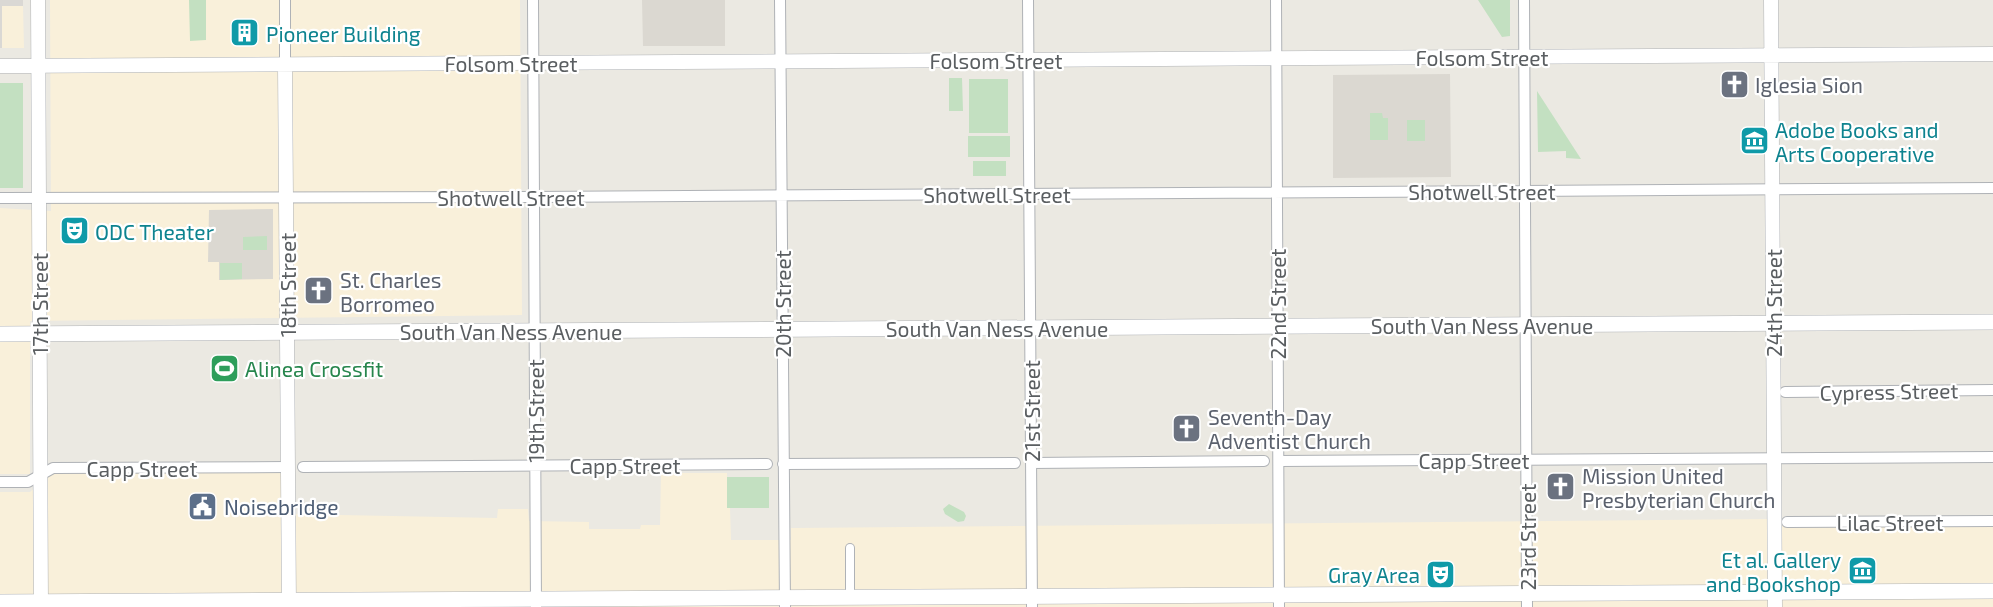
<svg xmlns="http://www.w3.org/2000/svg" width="1993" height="607" viewBox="0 0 1993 607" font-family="'Exo 2',sans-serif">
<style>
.commercial{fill:#f9f0da}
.industrial{fill:#dad8d4}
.education{fill:#dbd8d1}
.green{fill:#c3e0c1}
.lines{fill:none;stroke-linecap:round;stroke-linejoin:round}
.pedestrian-casing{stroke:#afb2b6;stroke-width:10}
.minor-casing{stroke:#afb2b6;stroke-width:12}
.tertiary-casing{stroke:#afb2b6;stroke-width:15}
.secondary-casing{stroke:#afb2b6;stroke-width:16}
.pedestrian{stroke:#fff;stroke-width:8}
.minor{stroke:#fff;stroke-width:10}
.tertiary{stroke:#fff;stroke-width:14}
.secondary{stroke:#fff;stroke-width:15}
.labels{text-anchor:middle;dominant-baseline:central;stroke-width:4.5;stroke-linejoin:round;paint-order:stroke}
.culture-label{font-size:21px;fill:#0d838f;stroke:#fff;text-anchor:start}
.street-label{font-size:21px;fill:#5a5e61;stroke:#fff}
.worship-label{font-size:21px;fill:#5b616d;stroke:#fff;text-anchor:start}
.leisure-label{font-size:21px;fill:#27864d;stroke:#fff;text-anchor:start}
.service-label{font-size:21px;fill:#4e5e75;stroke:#fff;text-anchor:start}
</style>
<rect width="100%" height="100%" fill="#ebe9e2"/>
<path class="commercial" d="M 50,0 L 520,0 L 522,315 L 30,321 L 30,474 L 0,474 L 0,208 L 51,211 Z
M 2,6 L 23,6 L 24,48 L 2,48 Z
M 286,467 L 287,514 L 497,518 L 498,509 L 528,509 L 529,521 L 589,522 L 589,529 L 640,529 L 641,525 L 660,525 L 661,473 L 727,473 L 727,508 L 730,508 L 731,540 L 791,540 L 791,528 L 795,528 L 1768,519 L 1769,523 L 1993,523 L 1993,607 L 0,607 L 0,492 L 30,492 L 56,469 Z"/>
<path class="industrial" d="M 0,0 L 23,0 L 23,6 L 2,6 L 2,48 L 0,48 Z"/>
<path class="education" d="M 642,0 L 725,0 L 725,46 L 643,46 Z
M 1450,74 L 1451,177 L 1333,178 L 1333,75 Z
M 273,209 L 273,279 L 219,280 L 219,262 L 208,262 L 209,210 Z"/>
<path class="green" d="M 189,0 L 206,0 L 206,40 L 190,41 Z
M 1478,0 L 1510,0 L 1510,36 L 1502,37 Z
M 949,78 L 962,78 L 963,111 L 949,111 Z
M 969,79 L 1008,79 L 1008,133 L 969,133 Z
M 0,83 L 23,83 L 23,188 L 0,188 Z
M 1537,91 L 1581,159 L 1566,158 L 1566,151 L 1538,152 Z
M 1370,113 L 1382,113 L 1383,118 L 1388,118 L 1388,140 L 1370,140 Z
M 1407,120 L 1425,120 L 1425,141 L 1407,141 Z
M 968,136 L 1010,136 L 1010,157 L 968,157 Z
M 973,161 L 1006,161 L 1006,176 L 973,176 Z
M 267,236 L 267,250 L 243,250 L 243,237 Z
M 220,263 L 242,263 L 242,279 L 220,280 Z
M 727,477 L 769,477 L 769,508 L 727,508 Z
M 949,504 L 964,512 L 966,516 L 964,521 L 958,522 L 945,514 L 943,509 Z"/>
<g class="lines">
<defs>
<path id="pedestrian" d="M 850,597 L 850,548"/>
<path id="minor" d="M 285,0 L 285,65
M 533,0 L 536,607
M 780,0 L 785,607
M 1028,0 L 1032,607
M 1276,0 L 1279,607
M 1524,0 L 1527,607
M 0,198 L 534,197 L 1993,188
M 1785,392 L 1993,390
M 1279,461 L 1993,457
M 1031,463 L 1264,461
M 783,464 L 1015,463
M 303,467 L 767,464
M 0,482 L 28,482 L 53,468 L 288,467
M 1787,522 L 1993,521"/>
<path id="tertiary" d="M 38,0 L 41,607
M 1771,0 L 1775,607
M 285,65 L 289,607
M 0,66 L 1993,54"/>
<path id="secondary" d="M 0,334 L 1993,322
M 0,602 L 1993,591"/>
</defs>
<use href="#pedestrian" class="pedestrian-casing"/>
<use href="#minor" class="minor-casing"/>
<use href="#tertiary" class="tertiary-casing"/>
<use href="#secondary" class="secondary-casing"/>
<use href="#pedestrian" class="pedestrian"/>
<use href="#minor" class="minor"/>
<use href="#tertiary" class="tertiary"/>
<use href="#secondary" class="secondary"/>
</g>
<defs>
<symbol id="building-square" viewBox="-11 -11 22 22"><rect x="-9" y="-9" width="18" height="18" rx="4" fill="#0f9aa8" stroke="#fff"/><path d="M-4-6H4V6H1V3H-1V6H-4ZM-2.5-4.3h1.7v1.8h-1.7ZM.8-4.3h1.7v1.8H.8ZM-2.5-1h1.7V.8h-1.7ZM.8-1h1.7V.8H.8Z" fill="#fff"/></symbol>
<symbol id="church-square" viewBox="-11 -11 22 22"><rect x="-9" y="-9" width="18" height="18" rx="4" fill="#6b7280" stroke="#fff"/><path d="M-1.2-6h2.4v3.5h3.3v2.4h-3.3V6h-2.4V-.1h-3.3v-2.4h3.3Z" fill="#fff"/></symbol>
<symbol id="museum-square" viewBox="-11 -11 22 22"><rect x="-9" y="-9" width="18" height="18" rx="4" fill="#0f9aa8" stroke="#fff"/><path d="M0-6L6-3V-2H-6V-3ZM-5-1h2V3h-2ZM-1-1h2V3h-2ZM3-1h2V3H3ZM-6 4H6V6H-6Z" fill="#fff"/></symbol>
<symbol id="theatre-square" viewBox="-11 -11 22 22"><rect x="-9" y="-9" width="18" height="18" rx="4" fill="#0f9aa8" stroke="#fff"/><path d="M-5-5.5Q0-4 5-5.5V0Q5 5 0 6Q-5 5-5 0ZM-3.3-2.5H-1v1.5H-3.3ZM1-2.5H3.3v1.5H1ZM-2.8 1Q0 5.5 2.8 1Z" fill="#fff"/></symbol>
<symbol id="stadium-square" viewBox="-11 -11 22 22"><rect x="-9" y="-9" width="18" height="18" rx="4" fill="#2e9e5b" stroke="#fff"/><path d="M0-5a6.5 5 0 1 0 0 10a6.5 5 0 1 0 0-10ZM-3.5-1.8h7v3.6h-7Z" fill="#fff"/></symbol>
<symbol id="civic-square" viewBox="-11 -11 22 22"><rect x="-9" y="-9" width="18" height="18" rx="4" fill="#5c6f8a" stroke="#fff"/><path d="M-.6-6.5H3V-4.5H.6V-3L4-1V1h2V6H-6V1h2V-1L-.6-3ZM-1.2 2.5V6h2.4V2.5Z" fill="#fff"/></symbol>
</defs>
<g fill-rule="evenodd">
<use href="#building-square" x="228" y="16" width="33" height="33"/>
<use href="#church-square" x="1718" y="68" width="33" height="33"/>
<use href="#museum-square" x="1738" y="124" width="33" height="33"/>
<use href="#theatre-square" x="58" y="214" width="33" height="33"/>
<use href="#church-square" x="302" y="274" width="33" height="33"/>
<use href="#stadium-square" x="208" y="352" width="33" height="33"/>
<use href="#church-square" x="1170" y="412" width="33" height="33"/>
<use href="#church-square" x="1544" y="470" width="33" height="33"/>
<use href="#civic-square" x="186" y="490" width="33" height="33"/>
<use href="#museum-square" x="1846" y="554" width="33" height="33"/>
<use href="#theatre-square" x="1424" y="558" width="33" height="33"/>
</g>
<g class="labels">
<g class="culture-label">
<text x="266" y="33">Pioneer Building</text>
<text x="1775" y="129">Adobe Books and<tspan x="1775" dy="24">Arts Cooperative</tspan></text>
<text x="95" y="231">ODC Theater</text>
<text x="1841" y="559" text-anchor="end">Et al. Gallery<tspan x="1841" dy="24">and Bookshop</tspan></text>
<text x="1420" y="574" text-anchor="end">Gray Area</text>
</g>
<g class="street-label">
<text x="1482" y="57">Folsom Street</text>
<text x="996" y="60">Folsom Street</text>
<text x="511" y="63">Folsom Street</text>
<text x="1482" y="191">Shotwell Street</text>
<text x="997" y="194">Shotwell Street</text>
<text x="511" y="197">Shotwell Street</text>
<text transform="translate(287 285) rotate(-90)">18th Street</text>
<text transform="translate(1773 303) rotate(-90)">24th Street</text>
<text transform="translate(39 304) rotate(-90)">17th Street</text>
<text transform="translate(782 304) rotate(-90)">20th Street</text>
<text transform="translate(1277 304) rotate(-90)">22nd Street</text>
<text x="1482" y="325">South Van Ness Avenue</text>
<text x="997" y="328">South Van Ness Avenue</text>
<text x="511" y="331">South Van Ness Avenue</text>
<text transform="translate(1889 391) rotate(-1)">Cypress Street</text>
<text transform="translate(535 411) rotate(-90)">19th Street</text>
<text transform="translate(1031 411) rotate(-90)">21st Street</text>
<text x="1474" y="460">Capp Street</text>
<text x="625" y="465">Capp Street</text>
<text x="142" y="468">Capp Street</text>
<text x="1890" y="522">Lilac Street</text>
<text transform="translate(1527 537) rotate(-90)">23rd Street</text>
</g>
<g class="worship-label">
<text x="1755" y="84">Iglesia Sion</text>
<text x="340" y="279">St. Charles<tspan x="340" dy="24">Borromeo</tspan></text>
<text x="1208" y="416">Seventh-Day<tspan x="1208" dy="24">Adventist Church</tspan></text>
<text x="1582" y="475">Mission United<tspan x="1582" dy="24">Presbyterian Church</tspan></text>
</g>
<g class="leisure-label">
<text x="245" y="368">Alinea Crossfit</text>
</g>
<g class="service-label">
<text x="224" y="506">Noisebridge</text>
</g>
</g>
</svg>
